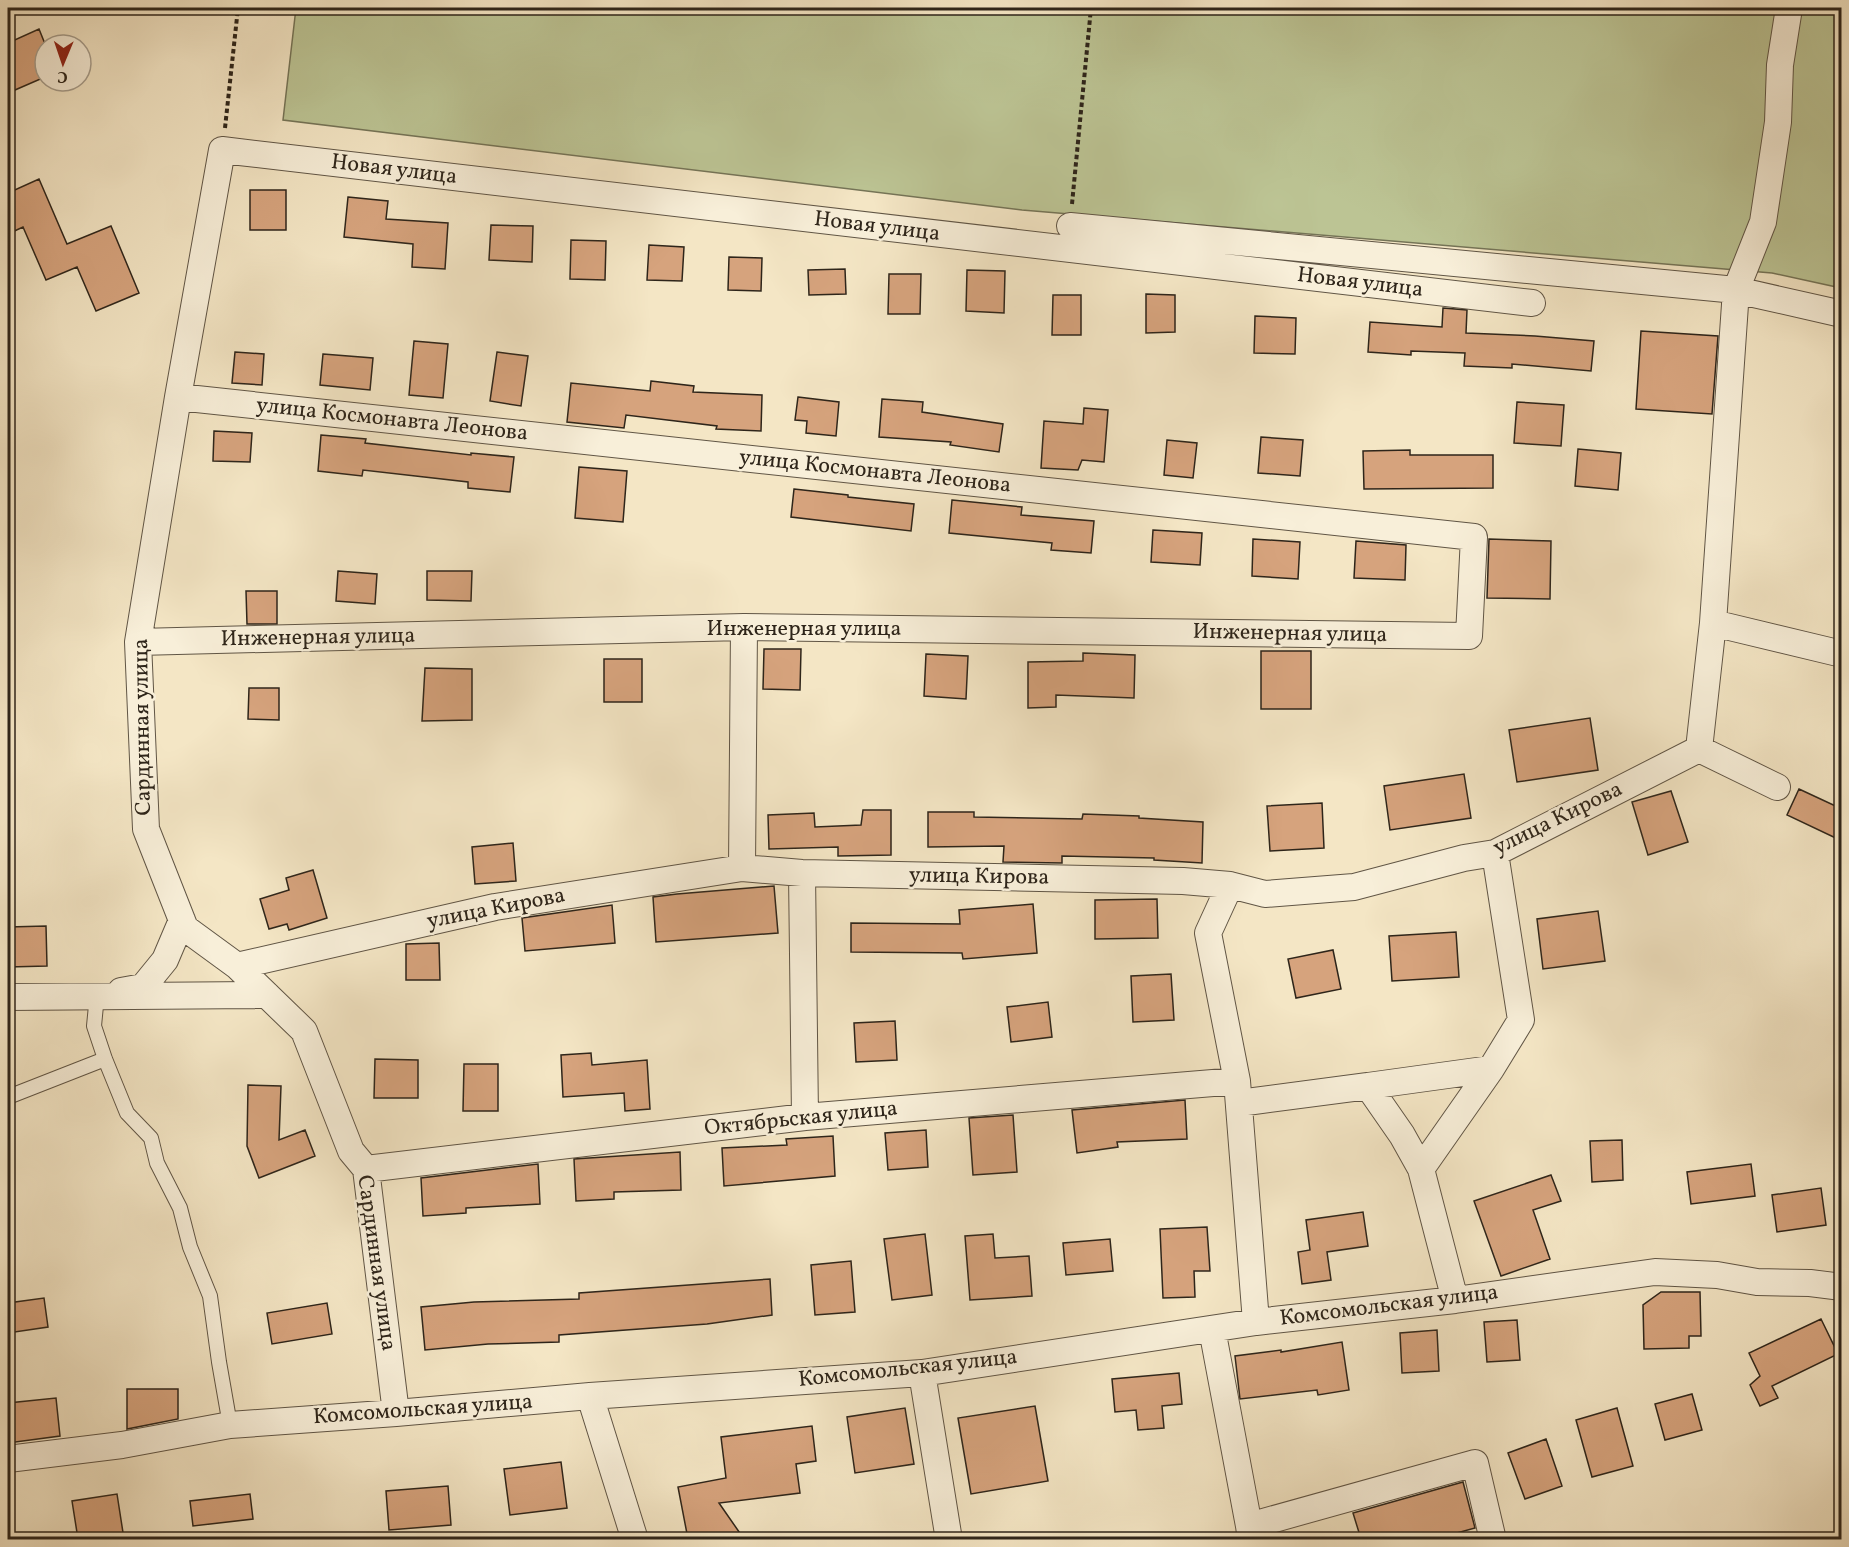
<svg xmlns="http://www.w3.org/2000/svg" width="1849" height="1547" viewBox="0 0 1849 1547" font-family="Vollkorn,serif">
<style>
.green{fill:#bcc494;stroke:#757457;stroke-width:1.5}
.building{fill:#d6a37d;stroke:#2e251a;stroke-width:1.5}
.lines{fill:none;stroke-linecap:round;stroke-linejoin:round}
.lane-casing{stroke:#605545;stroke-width:16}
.street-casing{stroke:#605545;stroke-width:28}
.path{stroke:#2e251a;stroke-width:4;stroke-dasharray:4.5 3;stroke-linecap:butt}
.lane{stroke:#f8efd9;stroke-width:14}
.street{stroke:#f8efd9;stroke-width:26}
.labels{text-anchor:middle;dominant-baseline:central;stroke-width:5;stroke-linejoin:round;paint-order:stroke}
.street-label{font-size:22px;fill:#2e251a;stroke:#f8efd9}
</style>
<rect width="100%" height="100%" fill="#f4e6c5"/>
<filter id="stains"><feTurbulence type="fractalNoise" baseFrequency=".00333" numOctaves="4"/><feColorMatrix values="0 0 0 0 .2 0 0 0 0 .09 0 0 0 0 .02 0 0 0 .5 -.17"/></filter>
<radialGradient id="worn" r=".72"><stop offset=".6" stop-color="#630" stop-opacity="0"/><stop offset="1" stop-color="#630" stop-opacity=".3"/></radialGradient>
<path class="green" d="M 296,8 L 1841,8 L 1841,288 L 1772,273 L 1022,210 L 283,120 Z"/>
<path class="building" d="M 39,29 L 45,44 L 45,77 L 8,93 L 8,43 Z
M 39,179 L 67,244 L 111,226 L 139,293 L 96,311 L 77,267 L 46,280 L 23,227 L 8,234 L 8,193 Z
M 250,190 L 286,190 L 286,230 L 250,230 Z
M 348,197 L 388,201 L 386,219 L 448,223 L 445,269 L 412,267 L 413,244 L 344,237 Z
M 491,225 L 533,226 L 532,262 L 489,260 Z
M 571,240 L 606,241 L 605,280 L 570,279 Z
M 649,245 L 684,247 L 682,281 L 647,280 Z
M 729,257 L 762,258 L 761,291 L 728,290 Z
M 845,269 L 846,294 L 809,295 L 808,270 Z
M 967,270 L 1005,271 L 1004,313 L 966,311 Z
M 889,274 L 921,274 L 920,314 L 888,314 Z
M 1146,294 L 1175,295 L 1175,332 L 1146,333 Z
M 1053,295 L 1081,295 L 1081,335 L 1052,335 Z
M 1443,308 L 1467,310 L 1466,333 L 1535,336 L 1594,341 L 1591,371 L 1512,364 L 1512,368 L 1464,366 L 1465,353 L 1411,351 L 1411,355 L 1368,352 L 1370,322 L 1442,327 Z
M 1255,316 L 1296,318 L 1295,354 L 1254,353 Z
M 1641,331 L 1718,336 L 1712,414 L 1636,409 Z
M 414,341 L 448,344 L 443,398 L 409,395 Z
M 235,352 L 264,354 L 262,385 L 232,383 Z
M 497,352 L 528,356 L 521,406 L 490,401 Z
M 323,354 L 373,358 L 370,390 L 320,385 Z
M 651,381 L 694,386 L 693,392 L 762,395 L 761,431 L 716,429 L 717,426 L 626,415 L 624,428 L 567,422 L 571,383 L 650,391 Z
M 798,397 L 839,402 L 836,436 L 806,433 L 807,421 L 795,420 Z
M 882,399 L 923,402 L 922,412 L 1003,424 L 999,452 L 950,445 L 951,442 L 879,437 Z
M 1517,402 L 1564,405 L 1561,446 L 1514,443 Z
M 1084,408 L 1108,410 L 1104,462 L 1082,460 L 1078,470 L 1041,468 L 1044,421 L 1083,424 Z
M 214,431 L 252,433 L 250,462 L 213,461 Z
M 321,435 L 366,439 L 365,443 L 471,455 L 471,453 L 514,457 L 510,492 L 468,488 L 468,482 L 363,470 L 362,476 L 318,471 Z
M 1261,437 L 1303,440 L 1300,476 L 1258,473 Z
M 1167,440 L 1197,443 L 1193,478 L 1164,475 Z
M 1578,449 L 1621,453 L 1618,490 L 1575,486 Z
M 1410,450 L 1410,455 L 1493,455 L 1493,488 L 1364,489 L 1363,451 Z
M 579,467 L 627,471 L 623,522 L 575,518 Z
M 794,489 L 848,495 L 848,497 L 914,504 L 911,531 L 791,517 Z
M 952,500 L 1022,507 L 1021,515 L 1094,521 L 1091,553 L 1051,550 L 1052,543 L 949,533 Z
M 1153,530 L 1202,533 L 1200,565 L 1151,562 Z
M 1253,539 L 1300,542 L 1298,579 L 1252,576 Z
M 1489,539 L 1551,541 L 1550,599 L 1487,598 Z
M 1356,541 L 1406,545 L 1405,580 L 1354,578 Z
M 338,571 L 377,574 L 375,604 L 336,601 Z
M 427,571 L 472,571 L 471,601 L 427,600 Z
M 246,591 L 277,591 L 277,624 L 247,624 Z
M 764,649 L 801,649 L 800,690 L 763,689 Z
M 1261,651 L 1311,651 L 1311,709 L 1261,709 Z
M 1083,653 L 1135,655 L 1134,698 L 1056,695 L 1056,707 L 1028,708 L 1028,662 L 1083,661 Z
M 926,654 L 968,656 L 966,699 L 924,696 Z
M 604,659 L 642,659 L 642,702 L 604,702 Z
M 425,668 L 472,669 L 472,720 L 422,721 Z
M 249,688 L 279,688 L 279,720 L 248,719 Z
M 1590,718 L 1598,770 L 1517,782 L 1509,730 Z
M 1464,774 L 1471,818 L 1390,830 L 1384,786 Z
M 1799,789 L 1842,809 L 1842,841 L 1787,815 Z
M 1671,791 L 1688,842 L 1648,855 L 1632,802 Z
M 1322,803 L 1324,848 L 1270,851 L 1267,806 Z
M 863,810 L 891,810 L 891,855 L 838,856 L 838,847 L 769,849 L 768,815 L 814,813 L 815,827 L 861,825 Z
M 928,812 L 974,812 L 974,817 L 1082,819 L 1083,814 L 1139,816 L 1139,818 L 1203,822 L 1202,863 L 1154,860 L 1154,858 L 1062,856 L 1062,863 L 1003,862 L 1004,846 L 928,847 Z
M 513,843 L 516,881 L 475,884 L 472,847 Z
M 313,870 L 327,918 L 289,930 L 287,924 L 269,929 L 260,899 L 289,890 L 286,878 Z
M 774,886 L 778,933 L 656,942 L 653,897 L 677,894 Z
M 1157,899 L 1158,938 L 1095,939 L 1095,900 Z
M 1033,904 L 1037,953 L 963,959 L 962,953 L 851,952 L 851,923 L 960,924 L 959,910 Z
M 612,905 L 615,943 L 525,951 L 522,918 Z
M 1598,911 L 1605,961 L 1543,969 L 1537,919 Z
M 46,926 L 47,966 L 8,967 L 8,927 Z
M 1456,932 L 1459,977 L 1392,981 L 1389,936 Z
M 439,943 L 440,980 L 406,980 L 406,944 Z
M 1333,950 L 1341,989 L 1296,998 L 1288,959 Z
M 1171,974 L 1174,1020 L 1133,1022 L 1131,976 Z
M 1048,1002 L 1052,1037 L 1011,1042 L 1007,1007 Z
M 895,1021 L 897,1060 L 856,1062 L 854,1023 Z
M 591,1053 L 592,1065 L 647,1060 L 650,1109 L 625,1111 L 624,1093 L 563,1097 L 561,1055 Z
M 375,1059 L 418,1060 L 418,1098 L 374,1098 Z
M 464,1064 L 498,1064 L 498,1111 L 463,1111 Z
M 248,1085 L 281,1086 L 279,1140 L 305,1130 L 315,1156 L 259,1178 L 247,1146 Z
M 1185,1100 L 1187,1139 L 1117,1142 L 1118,1147 L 1077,1153 L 1072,1110 Z
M 1013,1115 L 1017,1172 L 973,1175 L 969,1118 Z
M 926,1130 L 928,1167 L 888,1170 L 885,1133 Z
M 833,1136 L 835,1176 L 724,1186 L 722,1148 L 787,1145 L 786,1139 Z
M 1622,1140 L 1623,1180 L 1592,1182 L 1590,1141 Z
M 680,1152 L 681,1190 L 614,1192 L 614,1199 L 576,1201 L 574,1159 Z
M 538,1164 L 540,1204 L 466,1208 L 466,1213 L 423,1216 L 421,1178 Z
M 1751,1164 L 1755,1196 L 1691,1204 L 1687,1172 Z
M 1551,1175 L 1561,1201 L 1533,1210 L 1550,1259 L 1501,1276 L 1474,1201 Z
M 1821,1188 L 1826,1225 L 1777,1232 L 1772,1195 Z
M 1363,1212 L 1368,1246 L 1327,1252 L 1331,1280 L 1302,1284 L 1298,1252 L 1310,1250 L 1306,1220 Z
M 1207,1227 L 1210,1271 L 1194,1271 L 1195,1297 L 1163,1298 L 1160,1229 Z
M 925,1234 L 932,1295 L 892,1300 L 884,1239 Z
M 993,1234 L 995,1258 L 1029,1256 L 1032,1296 L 970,1300 L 965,1236 Z
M 1110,1239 L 1113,1271 L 1066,1275 L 1063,1243 Z
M 851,1261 L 855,1312 L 815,1315 L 811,1265 Z
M 770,1279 L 772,1315 L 707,1324 L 559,1335 L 559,1342 L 488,1344 L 425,1350 L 421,1307 L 474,1302 L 579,1299 L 579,1293 Z
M 1661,1292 L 1700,1292 L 1701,1336 L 1689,1336 L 1689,1348 L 1644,1349 L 1643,1305 Z
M 44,1298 L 48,1327 L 8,1333 L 8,1303 Z
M 327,1303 L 332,1334 L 272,1344 L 267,1313 Z
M 1821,1319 L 1838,1354 L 1772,1386 L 1778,1398 L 1760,1406 L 1750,1385 L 1760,1376 L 1749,1353 Z
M 1517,1320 L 1520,1360 L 1487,1362 L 1484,1322 Z
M 1437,1330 L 1439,1371 L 1402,1373 L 1400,1333 Z
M 1342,1342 L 1349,1390 L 1318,1395 L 1317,1390 L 1240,1399 L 1235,1356 L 1281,1350 L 1281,1352 Z
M 1179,1373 L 1182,1404 L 1162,1406 L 1164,1428 L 1138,1430 L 1136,1410 L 1115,1412 L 1112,1379 Z
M 127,1389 L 178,1389 L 178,1419 L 127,1429 Z
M 1692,1394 L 1702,1430 L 1665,1440 L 1655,1404 Z
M 56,1398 L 60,1436 L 8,1443 L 8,1403 Z
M 1035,1406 L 1048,1481 L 971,1494 L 958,1418 Z
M 905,1408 L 914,1464 L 855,1473 L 847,1417 Z
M 1617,1408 L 1633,1466 L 1592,1477 L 1576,1420 Z
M 812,1426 L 816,1461 L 796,1464 L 800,1493 L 719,1503 L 744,1539 L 688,1539 L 678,1487 L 726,1478 L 721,1437 Z
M 1546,1439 L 1562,1486 L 1525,1499 L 1508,1453 Z
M 561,1462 L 567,1508 L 510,1515 L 504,1469 Z
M 1463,1482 L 1475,1528 L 1435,1539 L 1361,1539 L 1353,1513 Z
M 448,1486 L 451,1525 L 389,1530 L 386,1491 Z
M 117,1494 L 124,1539 L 78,1539 L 72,1501 Z
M 250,1494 L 253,1519 L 193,1526 L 190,1501 Z"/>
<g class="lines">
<defs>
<path id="lane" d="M 97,995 L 94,1026 L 105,1059 L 127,1113 L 151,1138 L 157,1163 L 180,1208 L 190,1247 L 210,1296 L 219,1362 L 230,1425
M 8,1097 L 105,1059"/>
<path id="street" d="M 1070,226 L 1736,290 L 1842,314
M 1713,623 L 1842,654
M 138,642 L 744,627 L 1469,636 L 1474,537 L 178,397
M 1699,749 L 1713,623 L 1736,290 L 1763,222 L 1778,122 L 1780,65 L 1789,8
M 1699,749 L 1777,787
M 742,868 L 744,627
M 802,873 L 805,1117
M 1230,885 L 1208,933 L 1237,1081 L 1256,1322
M 237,966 L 495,907 L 742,868 L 802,873 L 1183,881 L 1230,885 L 1265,894 L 1354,887 L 1464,858 L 1495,853 L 1699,749
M 121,991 L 143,987 L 165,960 L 182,920
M 8,997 L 267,995
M 1239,1103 L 1368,1086
M 366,1169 L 805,1117 L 1237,1081
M 1421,1169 L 1491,1069
M 1455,1300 L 1421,1169 L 1402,1135 L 1368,1086 L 1491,1069 L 1521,1020 L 1495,853
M 1212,1329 L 1249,1526
M 922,1373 L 949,1540
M 590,1396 L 635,1540
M 396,1413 L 366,1169 L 351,1151 L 304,1031 L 237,966 L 185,928 L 146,829 L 138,642 L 178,397 L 222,150 L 1532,303
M 8,1459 L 122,1445 L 230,1425 L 396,1413 L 590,1396 L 922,1373 L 1256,1322 L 1455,1300 L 1655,1272 L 1717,1275 L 1757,1282 L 1810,1283 L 1842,1287
M 1251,1540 L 1249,1526 L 1475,1463 L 1493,1540"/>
</defs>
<use href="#lane" class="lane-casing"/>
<use href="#street" class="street-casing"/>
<path class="path" d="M 225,128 L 238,8
M 1072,204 L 1091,8"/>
<use href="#lane" class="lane"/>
<use href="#street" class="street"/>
</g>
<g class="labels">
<g class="street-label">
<text transform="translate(394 170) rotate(7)">Новая улица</text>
<text transform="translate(877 227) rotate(7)">Новая улица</text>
<text transform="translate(1360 283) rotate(7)">Новая улица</text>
<text transform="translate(392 420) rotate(6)">улица Космонавта Леонова</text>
<text transform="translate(875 472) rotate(6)">улица Космонавта Леонова</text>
<text x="804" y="629">Инженерная улица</text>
<text transform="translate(1290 634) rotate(1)">Инженерная улица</text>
<text transform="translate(318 638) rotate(-1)">Инженерная улица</text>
<text transform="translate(143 727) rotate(-91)">Сардинная улица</text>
<text transform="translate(1558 819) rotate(-26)">улица Кирова</text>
<text transform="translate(979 877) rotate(1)">улица Кирова</text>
<text transform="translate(496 909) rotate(-11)">улица Кирова</text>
<text transform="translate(801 1119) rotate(-6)">Октябрьская улица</text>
<text transform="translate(376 1263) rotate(82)">Сардинная улица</text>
<text transform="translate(1389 1306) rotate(-7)">Комсомольская улица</text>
<text transform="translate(908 1369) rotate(-6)">Комсомольская улица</text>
<text transform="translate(423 1410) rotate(-4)">Комсомольская улица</text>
</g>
</g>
<rect width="1849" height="1547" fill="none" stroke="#f4e6c5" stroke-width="30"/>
<rect x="9" y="9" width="1831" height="1529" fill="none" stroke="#2e251a" stroke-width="3"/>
<rect x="15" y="15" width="1819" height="1517" fill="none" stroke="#2e251a" stroke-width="1.5"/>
<g transform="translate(63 63) rotate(182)"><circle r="28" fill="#f8efd9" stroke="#a79e8d" stroke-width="1.5"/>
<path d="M0-4.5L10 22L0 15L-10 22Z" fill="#8f2418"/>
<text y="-9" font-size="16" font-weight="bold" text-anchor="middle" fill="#2e251a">С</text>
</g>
<rect width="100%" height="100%" filter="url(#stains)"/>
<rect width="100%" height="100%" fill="url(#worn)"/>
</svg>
